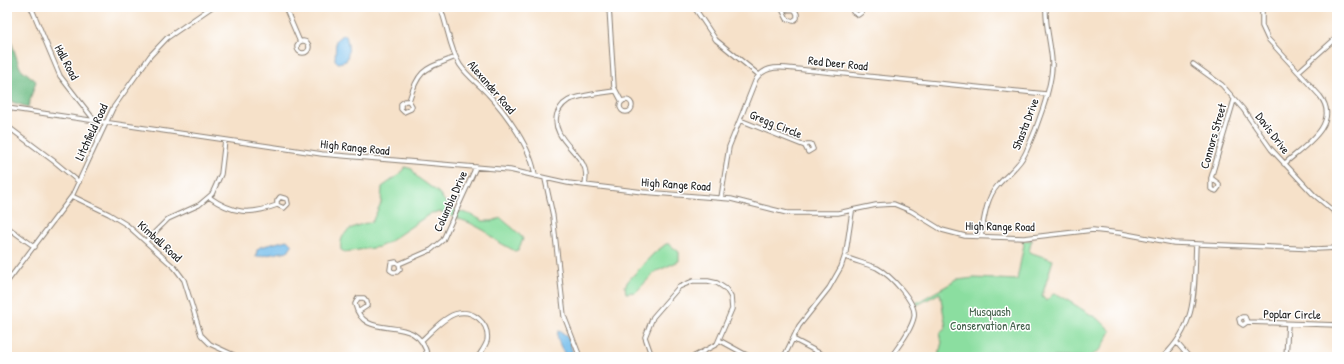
<svg xmlns="http://www.w3.org/2000/svg" width="1344" height="364" viewBox="0 0 1344 364" font-family="'Patrick Hand',sans-serif">
<style>
.green{fill:#8bdea0;stroke:#547d5e}
.forest{fill:#70bd86;stroke:#466c51}
.water{fill:#71bbea;stroke:#466c83}
.lines{fill:none;stroke-linecap:round;stroke-linejoin:round}
.minor-casing{stroke:#897e72;stroke-width:5.5}
.minor{stroke:#fff;stroke-width:3.5}
.labels{text-anchor:middle;dominant-baseline:central;stroke-width:3;stroke-linejoin:round;paint-order:stroke}
.street-label{font-size:12px;fill:#1c1c1c;stroke:#fff}
.park-label{font-size:12px;fill:#43604a;stroke:#fff}
</style>
<rect width="100%" height="100%" fill="#fff"/>
<filter id="ink" filterUnits="userSpaceOnUse"><feTurbulence type="fractalNoise" baseFrequency=".025" numOctaves="2"/><feDisplacementMap in="SourceGraphic" scale="8" xChannelSelector="R" yChannelSelector="G"/><feConvolveMatrix kernelMatrix="1 2 1 2 8 2 1 2 1" color-interpolation-filters="sRGB"/></filter>
<filter id="wash" filterUnits="userSpaceOnUse"><feTurbulence type="fractalNoise" baseFrequency=".012" numOctaves="4" result="noise"/><feDisplacementMap in="SourceGraphic" scale="16" xChannelSelector="R" yChannelSelector="G"/><feGaussianBlur stdDeviation="0.9" result="paint"/><feColorMatrix in="noise" values="0 0 0 0 0 0 0 0 0 0 0 0 0 0 0 0 0 1.4 0 .05"/><feComposite in="paint" operator="in"/></filter>
<g filter="url(#wash)">
<rect width="100%" height="100%" fill="#f6e1c9"/>
<path class="green" d="M 405,167 L 412,169 L 417,177 L 439,193 L 446,203 L 455,210 L 472,215 L 483,221 L 492,221 L 501,218 C 508,225 517,230 523,239 L 518,250 L 515,251 L 495,240 L 485,231 L 470,223 L 441,212 L 431,213 L 387,243 L 379,247 L 345,252 L 341,250 C 338,230 356,225 372,222 L 381,203 L 382,187 L 400,174 Z
M 1033,240 L 1031,242 L 1029,252 L 1053,260 L 1042,296 L 1046,301 L 1053,294 L 1059,295 L 1101,321 L 1111,331 L 1102,348 L 1091,356 L 1092,357 L 938,357 L 942,342 L 939,334 L 946,328 L 940,293 L 917,305 L 916,303 L 957,280 L 974,278 L 1017,280 L 1024,244 L 1021,241 Z
M 666,244 L 669,244 L 679,252 L 679,261 L 655,272 L 636,292 L 626,293 L 625,286 L 628,281 L 653,254 Z"/>
<path class="forest" d="M 7,29 L 20,68 L 36,81 L 28,107 L 12,102 L 10,93 L 7,87 Z"/>
<path class="water" d="M 342,35 L 346,35 C 348,44 350,52 346,61 L 338,63 L 335,60 L 336,40 Z
M 287,240 L 292,245 L 288,251 L 256,257 L 257,250 L 260,247 Z
M 558,331 C 569,333 572,347 573,357 L 566,357 C 563,349 555,340 558,331 Z"/>
</g>
<g filter="url(#ink)">
<g class="lines">
<defs>
<path id="minor" d="M 31,7 L 60,76 L 95,121
M 285,7 L 300,42
M 440,7 C 448,26 449,48 460,65 C 468,77 479,84 488,94 C 506,113 532,149 535,176
M 609,7 L 614,87 L 622,102
M 694,7 L 716,40 L 759,75
M 781,7 L 787,19 L 793,21 L 797,18 L 797,14 L 795,10 L 782,9
M 852,7 L 853,12 L 858,15 L 862,12 L 862,7
M 1262,7 L 1262,26 L 1268,39 L 1320,96 C 1342,124 1303,147 1284,164
M297 47a6 6 0 1 1 12 0a6 6 0 1 1-12 0Z
M 1193,64 L 1222,85 L 1243,109 L 1271,149 L 1314,195 L 1337,214
M 1298,72 L 1337,37
M620 106a6 6 0 1 1 12 0a6 6 0 1 1-12 0Z
M 409,101 L 412,106 L 411,109 L 404,112 L 401,109 L 401,104 L 405,101 L 409,101 C 419,67 426,69 456,57
M 7,108 L 322,154 L 510,170 L 568,183 L 643,192 L 731,199 L 787,213 L 838,213 L 876,205 L 894,204 L 911,211 L 942,230 L 965,236 L 1024,238 L 1093,230 L 1120,233 L 1174,243 L 1316,249 L 1337,248
M 740,120 L 805,146 L 808,152 L 813,149 L 811,144 L 807,144 L 805,146
M 7,126 L 55,162 L 79,182
M 1211,178 L 1219,184 L 1219,187 L 1216,191 L 1211,189 L 1211,178 L 1234,100
M 545,179 L 553,216 L 564,316 L 580,357
M 585,185 C 586,178 587,171 583,164 C 574,148 551,135 557,114 C 560,107 565,101 572,99 C 586,94 601,93 615,91
M 72,196 L 109,214 L 127,225 L 175,268 L 184,280 L 201,335 L 210,344 L 238,357
M 209,197 C 233,214 250,215 277,205 L 284,208 L 288,204 L 287,199 L 280,197 L 277,201 L 277,205
M 721,198 L 729,147 L 756,79 C 764,68 774,67 786,68 L 1046,94
M 7,227 L 35,247
M 981,236 C 984,219 986,198 998,185 C 1007,174 1020,166 1026,152 C 1036,130 1053,86 1052,62 C 1051,43 1045,26 1046,7
M 146,241 L 168,219 L 199,205 L 212,194 L 221,174 L 225,140
M 845,257 C 855,261 867,264 877,268 C 890,275 917,302 914,317 C 911,331 899,345 891,357
M 399,264 L 396,262 L 391,263 L 390,270 L 393,272 L 397,272 L 400,269 L 399,264 L 431,250 L 443,240 L 476,167
M 7,282 L 72,196 L 113,108 L 150,56 L 167,38 L 212,7
M 358,312 L 367,306 L 367,302 L 364,298 L 358,298 L 355,304 C 365,346 417,308 428,357
M 1247,322 L 1245,317 L 1242,317 L 1239,319 L 1240,323 L 1243,325 L 1247,322 L 1337,325
M 793,339 L 827,357
M 719,340 L 750,357
M 421,341 C 431,332 443,318 455,314 C 472,308 490,323 487,341 C 485,347 481,352 478,357
M 1177,343 L 1189,357
M 652,357 L 645,337 L 653,317 L 679,287 L 693,281 L 708,281 L 717,283 L 726,289 L 731,297 L 732,309 L 717,344 L 693,357
M 784,357 L 799,326 L 829,288 L 841,267 L 846,252 L 852,212
M 1163,357 C 1198,324 1194,289 1196,244
M 1286,357 L 1288,324"/>
</defs>
<use href="#minor" class="minor-casing"/>
<use href="#minor" class="minor"/>
</g>
</g>
<g class="labels">
<g class="street-label">
<text transform="translate(67 62) rotate(62)">Hall Road</text>
<text transform="translate(838 63) rotate(6)">Red Deer Road</text>
<text transform="translate(492 87) rotate(49)">Alexander Road</text>
<text transform="translate(776 124) rotate(22)">Gregg Circle</text>
<text transform="translate(1025 124) rotate(-69)">Shasta Drive</text>
<text transform="translate(91 132) rotate(-65)">Litchfield Road</text>
<text transform="translate(1273 133) rotate(53)">Davis Drive</text>
<text transform="translate(1213 136) rotate(-74)">Connors Street</text>
<text transform="translate(355 147) rotate(6)">High Range Road</text>
<text transform="translate(676 184) rotate(4)">High Range Road</text>
<text transform="translate(450 201) rotate(-66)">Columbia Drive</text>
<text transform="translate(1000 226) rotate(1)">High Range Road</text>
<text transform="translate(160 241) rotate(42)">Kimball Road</text>
<text transform="translate(1292 314) rotate(1)">Poplar Circle</text>
</g>
<g class="park-label">
<text x="990" y="311">Musquash<tspan x="990" dy="14">Conservation Area</tspan></text>
</g>
</g>
<rect width="1344" height="364" fill="none" stroke="#fff" stroke-width="24"/>
</svg>
